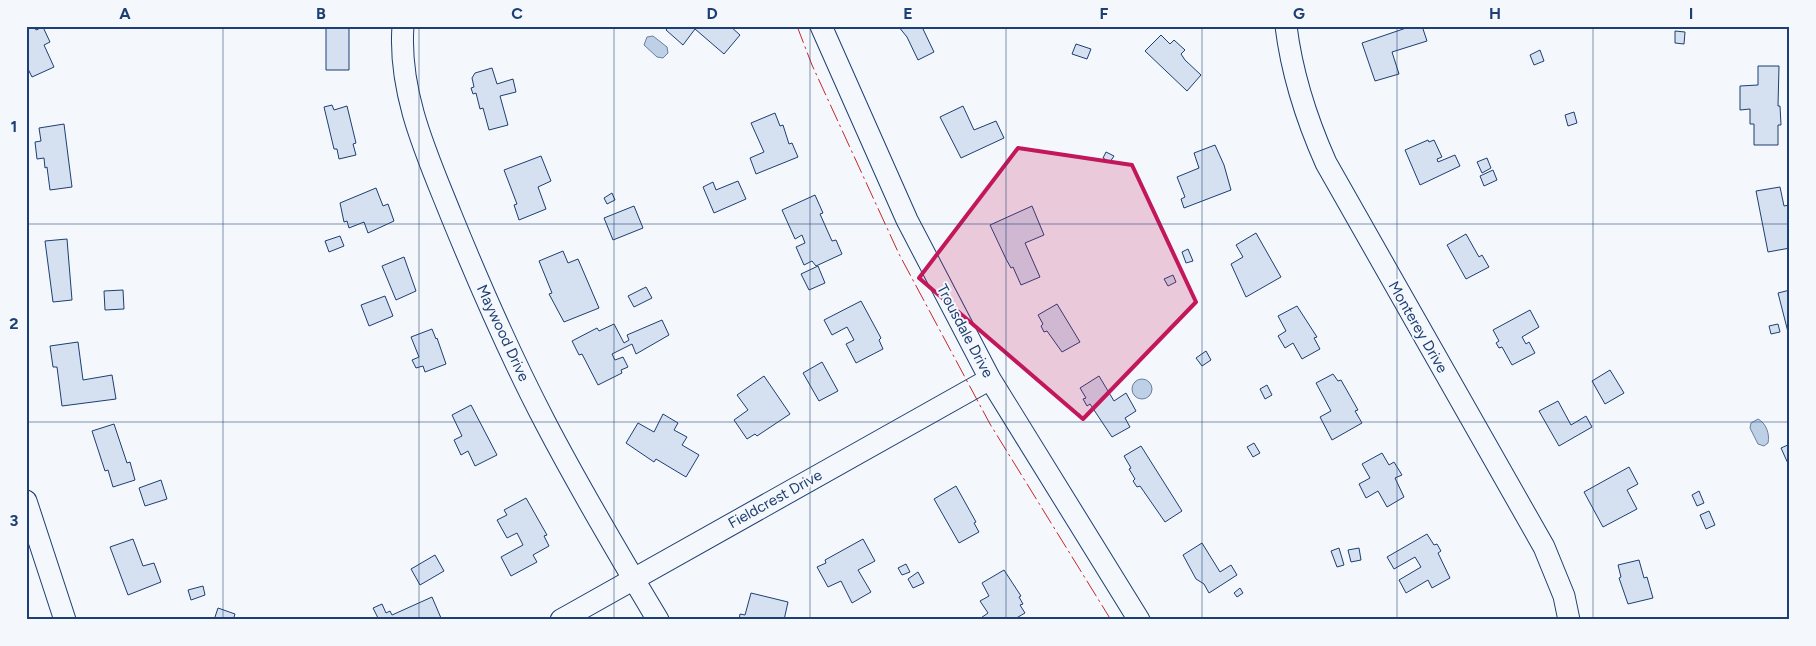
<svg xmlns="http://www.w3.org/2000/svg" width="1816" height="646" viewBox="0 0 1816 646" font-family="Figtree,sans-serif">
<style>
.water{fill:#bed0e5;stroke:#687fa3}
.building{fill:#d5e0f0;stroke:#1d3f73}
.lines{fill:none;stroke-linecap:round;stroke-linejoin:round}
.minor-casing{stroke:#1d3f73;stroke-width:23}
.minor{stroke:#f4f7fb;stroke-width:21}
.power{stroke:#c62828;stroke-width:1;stroke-dasharray:18 4 2.5 4;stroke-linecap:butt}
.marked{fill:#c2185b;fill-opacity:0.2;stroke:#c2185b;stroke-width:4;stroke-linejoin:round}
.grid{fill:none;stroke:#1d3f73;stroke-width:1;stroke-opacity:0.55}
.labels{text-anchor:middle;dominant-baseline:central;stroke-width:4;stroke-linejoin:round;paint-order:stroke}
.street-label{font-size:15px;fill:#1d3f73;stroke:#f4f7fb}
.neatline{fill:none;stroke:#1d3f73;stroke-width:2}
.grid-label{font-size:16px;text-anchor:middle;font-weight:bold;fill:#1d3f73}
</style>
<rect width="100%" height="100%" fill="#f4f7fb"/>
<path class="water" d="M 653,36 L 667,47 L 668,53 L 663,58 L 657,57 L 644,45 L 647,37 Z
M1132 389a10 10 0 1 1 20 0a10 10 0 1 1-20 0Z
M 1758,419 C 1766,423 1770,434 1768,443 L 1764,446 L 1758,444 L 1750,428 L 1751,423 Z"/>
<path class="building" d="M 26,26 L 34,26 L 36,30 L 43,27 L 50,42 L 44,45 L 54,67 L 32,77 L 26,65 Z
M 349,26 L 349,70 L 326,70 L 326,27 Z
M 669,26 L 730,26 L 740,35 L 724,54 L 695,29 L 683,45 L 666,30 Z
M 898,26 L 929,26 L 923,29 L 934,52 L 918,60 L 907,37 Z
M 1412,26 L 1422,26 L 1427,41 L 1392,52 L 1399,74 L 1375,81 L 1362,43 Z
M 1675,31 L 1685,32 L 1684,44 L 1675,43 Z
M 1161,35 L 1170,44 L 1174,40 L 1185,50 L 1181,54 L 1185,60 L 1201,75 L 1187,91 L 1145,51 Z
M 1076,44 L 1091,49 L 1087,59 L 1072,54 Z
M 1540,50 L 1544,61 L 1534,65 L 1530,55 Z
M 1758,66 L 1779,66 L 1778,106 L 1780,106 L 1781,125 L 1778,125 L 1778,145 L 1754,145 L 1754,124 L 1750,124 L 1750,109 L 1740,110 L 1740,86 L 1758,85 Z
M 492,68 L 497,84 L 513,79 L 516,92 L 500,96 L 508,125 L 489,130 L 483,108 L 480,109 L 476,93 L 473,94 L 471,88 L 474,87 L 472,78 L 475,73 Z
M 332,105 L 334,110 L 347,106 L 356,143 L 353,144 L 356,155 L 339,159 L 337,149 L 334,149 L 324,107 Z
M 963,106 L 974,130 L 996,121 L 1004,138 L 961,158 L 940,117 Z
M 1574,112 L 1577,123 L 1568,126 L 1565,115 Z
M 775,113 L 780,126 L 783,125 L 789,144 L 792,143 L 798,157 L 756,174 L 750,158 L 764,152 L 751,123 Z
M 64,124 L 72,187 L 50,190 L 47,167 L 45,168 L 44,158 L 37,159 L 35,142 L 41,141 L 39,128 Z
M 1428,140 L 1429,142 L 1434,140 L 1442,157 L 1437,159 L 1438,162 L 1455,155 L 1460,166 L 1420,185 L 1405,150 Z
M 1215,145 L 1224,165 L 1231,190 L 1184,208 L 1181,199 L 1185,197 L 1177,177 L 1199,168 L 1194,153 Z
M 1106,152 L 1114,156 L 1110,162 L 1103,158 Z
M 541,156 L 551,181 L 538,187 L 546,209 L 519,220 L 514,205 L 517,204 L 504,170 Z
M 1487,158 L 1491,168 L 1482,173 L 1477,162 Z
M 1493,170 L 1497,180 L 1484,186 L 1480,176 Z
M 738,181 L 746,199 L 714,213 L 703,187 L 713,182 L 716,190 Z
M 1780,187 L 1784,206 L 1789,205 L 1790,210 L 1790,248 L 1768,252 L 1756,191 Z
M 376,188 L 383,206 L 388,204 L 394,221 L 368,233 L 364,222 L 349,228 L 347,221 L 344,222 L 340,203 Z
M 612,193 L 615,200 L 607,204 L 604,198 Z
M 815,195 L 823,213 L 820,214 L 832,241 L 836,240 L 842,254 L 816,266 L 812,261 L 804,265 L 796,247 L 805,243 L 802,235 L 795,239 L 782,210 Z
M 634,206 L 643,228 L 613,240 L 604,218 Z
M 1032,206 L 1044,235 L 1025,243 L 1040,277 L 1021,285 L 1013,267 L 1011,268 L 1006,259 L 990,225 Z
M 1256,233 L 1281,277 L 1246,297 L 1231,264 L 1243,257 L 1236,245 Z
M 1466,234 L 1479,257 L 1482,255 L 1489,267 L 1466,279 L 1447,245 Z
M 340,236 L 344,246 L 329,252 L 325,241 Z
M 67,239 L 72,300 L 53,302 L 45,241 Z
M 1188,249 L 1193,261 L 1186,263 L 1182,252 Z
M 563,251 L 568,263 L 578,259 L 599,308 L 564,322 L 549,294 L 552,293 L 539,261 Z
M 404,257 L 416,291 L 396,300 L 382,266 Z
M 818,266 L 825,283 L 809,290 L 801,274 Z
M 1173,275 L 1176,282 L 1168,286 L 1164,279 Z
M 646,287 L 652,298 L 634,307 L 628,296 Z
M 123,290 L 124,309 L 105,310 L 104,291 Z
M 1790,290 L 1790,332 L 1788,332 L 1778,293 Z
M 385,296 L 393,316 L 369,326 L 361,305 Z
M 861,301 L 881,338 L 879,340 L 883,349 L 856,363 L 846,344 L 854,340 L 847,327 L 832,335 L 824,320 Z
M 1057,304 L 1080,342 L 1062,352 L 1047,331 L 1044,332 L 1041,326 L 1043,324 L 1038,315 Z
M 1297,306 L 1317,337 L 1314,338 L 1320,349 L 1302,359 L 1293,343 L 1285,348 L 1278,336 L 1286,331 L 1278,316 Z
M 1530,310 L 1539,327 L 1522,337 L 1526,344 L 1529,342 L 1535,353 L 1512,365 L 1502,347 L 1499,348 L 1496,343 L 1499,341 L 1493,330 Z
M 662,320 L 669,335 L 636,354 L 632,344 L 612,354 L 615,360 L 623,357 L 628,367 L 621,370 L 622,373 L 598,385 L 582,354 L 579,355 L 572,341 L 597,328 L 599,331 L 614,324 L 624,343 L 629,340 L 627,335 Z
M 1778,324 L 1780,332 L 1771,334 L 1769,326 Z
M 432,329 L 436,339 L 437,338 L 446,364 L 425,372 L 423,366 L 416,368 L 412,360 L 419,357 L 411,337 Z
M 78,342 L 83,380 L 112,375 L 116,399 L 62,406 L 57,367 L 53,367 L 50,346 Z
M 1206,351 L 1211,360 L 1202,366 L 1196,358 Z
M 822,362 L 838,391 L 819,401 L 803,373 Z
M 1610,370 L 1624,393 L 1605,404 L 1592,381 Z
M 1333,374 L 1338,381 L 1341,380 L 1358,410 L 1355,411 L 1362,423 L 1332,440 L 1320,417 L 1331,411 L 1316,383 Z
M 764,376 L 790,414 L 757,436 L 755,434 L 747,439 L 734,420 L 748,410 L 737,395 Z
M 1099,376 L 1114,401 L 1126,393 L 1136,411 L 1125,418 L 1130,427 L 1112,437 L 1090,404 L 1087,406 L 1083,399 L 1086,398 L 1080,388 Z
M 1267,385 L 1272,395 L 1265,399 L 1260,389 Z
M 1558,401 L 1571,425 L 1586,416 L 1592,427 L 1559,446 L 1539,411 Z
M 471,405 L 497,455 L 475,466 L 468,451 L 461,455 L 454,440 L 462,436 L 452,415 Z
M 663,414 L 678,423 L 674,430 L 687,437 L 682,445 L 699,455 L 686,477 L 656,459 L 654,462 L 626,443 L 638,423 L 654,432 Z
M 114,424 L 127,463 L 130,462 L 135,480 L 113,487 L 108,470 L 105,471 L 92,431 Z
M 1254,443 L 1260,453 L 1253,457 L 1247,447 Z
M 1790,444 L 1790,468 L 1781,448 Z
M 1141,446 L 1182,511 L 1165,522 L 1140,486 L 1137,487 L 1133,481 L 1135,479 L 1129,469 L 1131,468 L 1124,456 Z
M 1382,453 L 1389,465 L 1394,462 L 1402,475 L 1395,478 L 1404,497 L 1387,507 L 1378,491 L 1366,498 L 1359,484 L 1370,478 L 1362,464 Z
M 1629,467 L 1638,484 L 1627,490 L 1637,509 L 1603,527 L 1584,492 Z
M 161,480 L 167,499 L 145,506 L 139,488 Z
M 956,486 L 976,522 L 974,523 L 979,532 L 959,543 L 934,499 Z
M 1699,491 L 1704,503 L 1697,506 L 1692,495 Z
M 526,498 L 547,535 L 544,536 L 549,546 L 533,555 L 537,562 L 511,576 L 501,557 L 523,545 L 517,533 L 507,538 L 497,520 L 507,515 L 504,510 Z
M 1709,511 L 1715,525 L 1706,529 L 1700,515 Z
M 1427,534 L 1434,545 L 1437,544 L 1441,551 L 1438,553 L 1450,578 L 1432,588 L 1428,580 L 1406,593 L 1399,580 L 1421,567 L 1415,557 L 1394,569 L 1387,557 Z
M 133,539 L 143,566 L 154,563 L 161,582 L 128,595 L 110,547 Z
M 863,539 L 875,561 L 858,570 L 871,592 L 852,603 L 841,581 L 828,587 L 817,567 L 826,563 L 825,560 Z
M 1202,543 L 1220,572 L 1231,565 L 1237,575 L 1209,593 L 1204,584 L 1196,579 L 1183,555 Z
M 1339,548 L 1344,565 L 1337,567 L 1331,551 Z
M 1359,548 L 1361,560 L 1351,562 L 1348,550 Z
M 435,555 L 444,571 L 420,585 L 411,569 Z
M 1639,560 L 1644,578 L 1647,577 L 1653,598 L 1628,604 L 1619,578 L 1621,577 L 1618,565 Z
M 906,564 L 910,572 L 902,575 L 898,568 Z
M 1004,570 L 1021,596 L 1019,597 L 1023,604 L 1020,605 L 1025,613 L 1013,620 L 978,620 L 988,613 L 980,601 L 989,596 L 982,583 Z
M 918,572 L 924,583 L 913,588 L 908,579 Z
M 203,586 L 205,595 L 191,600 L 188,590 Z
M 1240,588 L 1243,593 L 1237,597 L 1234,593 Z
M 751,593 L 788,602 L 784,620 L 739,620 L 740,614 L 745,615 Z
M 432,597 L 441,618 L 437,620 L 379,620 L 373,608 L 382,604 L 386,613 L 390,611 L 392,615 Z
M 218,608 L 235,614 L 233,620 L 214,620 Z"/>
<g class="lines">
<defs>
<path id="minor" d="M 403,26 C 398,93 427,155 451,215 C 480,286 510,355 545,422 C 580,489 619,555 658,620
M 821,26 L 907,220 L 990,379 L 1139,620
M 1286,26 C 1292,75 1306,118 1326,163 L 1544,547 L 1564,596 L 1569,620
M 26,501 L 65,620
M 561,620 L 990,379"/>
</defs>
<use href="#minor" class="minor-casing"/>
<use href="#minor" class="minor"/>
<path class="power" d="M 797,26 L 812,65 L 899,254 L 990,424 L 1111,620"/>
</g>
<path class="marked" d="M 1018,148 L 1132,165 L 1196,302 L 1083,419 L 919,278 Z"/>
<path class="grid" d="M 223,26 L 223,620M 419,26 L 419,620M 614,26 L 614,620M 810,26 L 810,620M 1006,26 L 1006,620M 1202,26 L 1202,620M 1397,26 L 1397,620M 1593,26 L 1593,620M 26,224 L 1790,224M 26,422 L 1790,422"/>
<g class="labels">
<g class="street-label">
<text transform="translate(1418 327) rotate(60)">Monterey Drive</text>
<text transform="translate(965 331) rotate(62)">Trousdale Drive</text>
<text transform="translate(503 333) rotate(65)">Maywood Drive</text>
<text transform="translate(775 499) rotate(-29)">Fieldcrest Drive</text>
</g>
</g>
<rect width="1816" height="646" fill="none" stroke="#f4f7fb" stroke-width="55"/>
<rect x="28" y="28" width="1760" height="590" class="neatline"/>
<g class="grid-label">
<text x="125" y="19">A</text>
<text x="321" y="19">B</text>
<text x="517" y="19">C</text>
<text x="712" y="19">D</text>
<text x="908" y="19">E</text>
<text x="1104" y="19">F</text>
<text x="1299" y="19">G</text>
<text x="1495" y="19">H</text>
<text x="1691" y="19">I</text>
<text x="14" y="132">1</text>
<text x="14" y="329">2</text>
<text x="14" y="526">3</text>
</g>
</svg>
